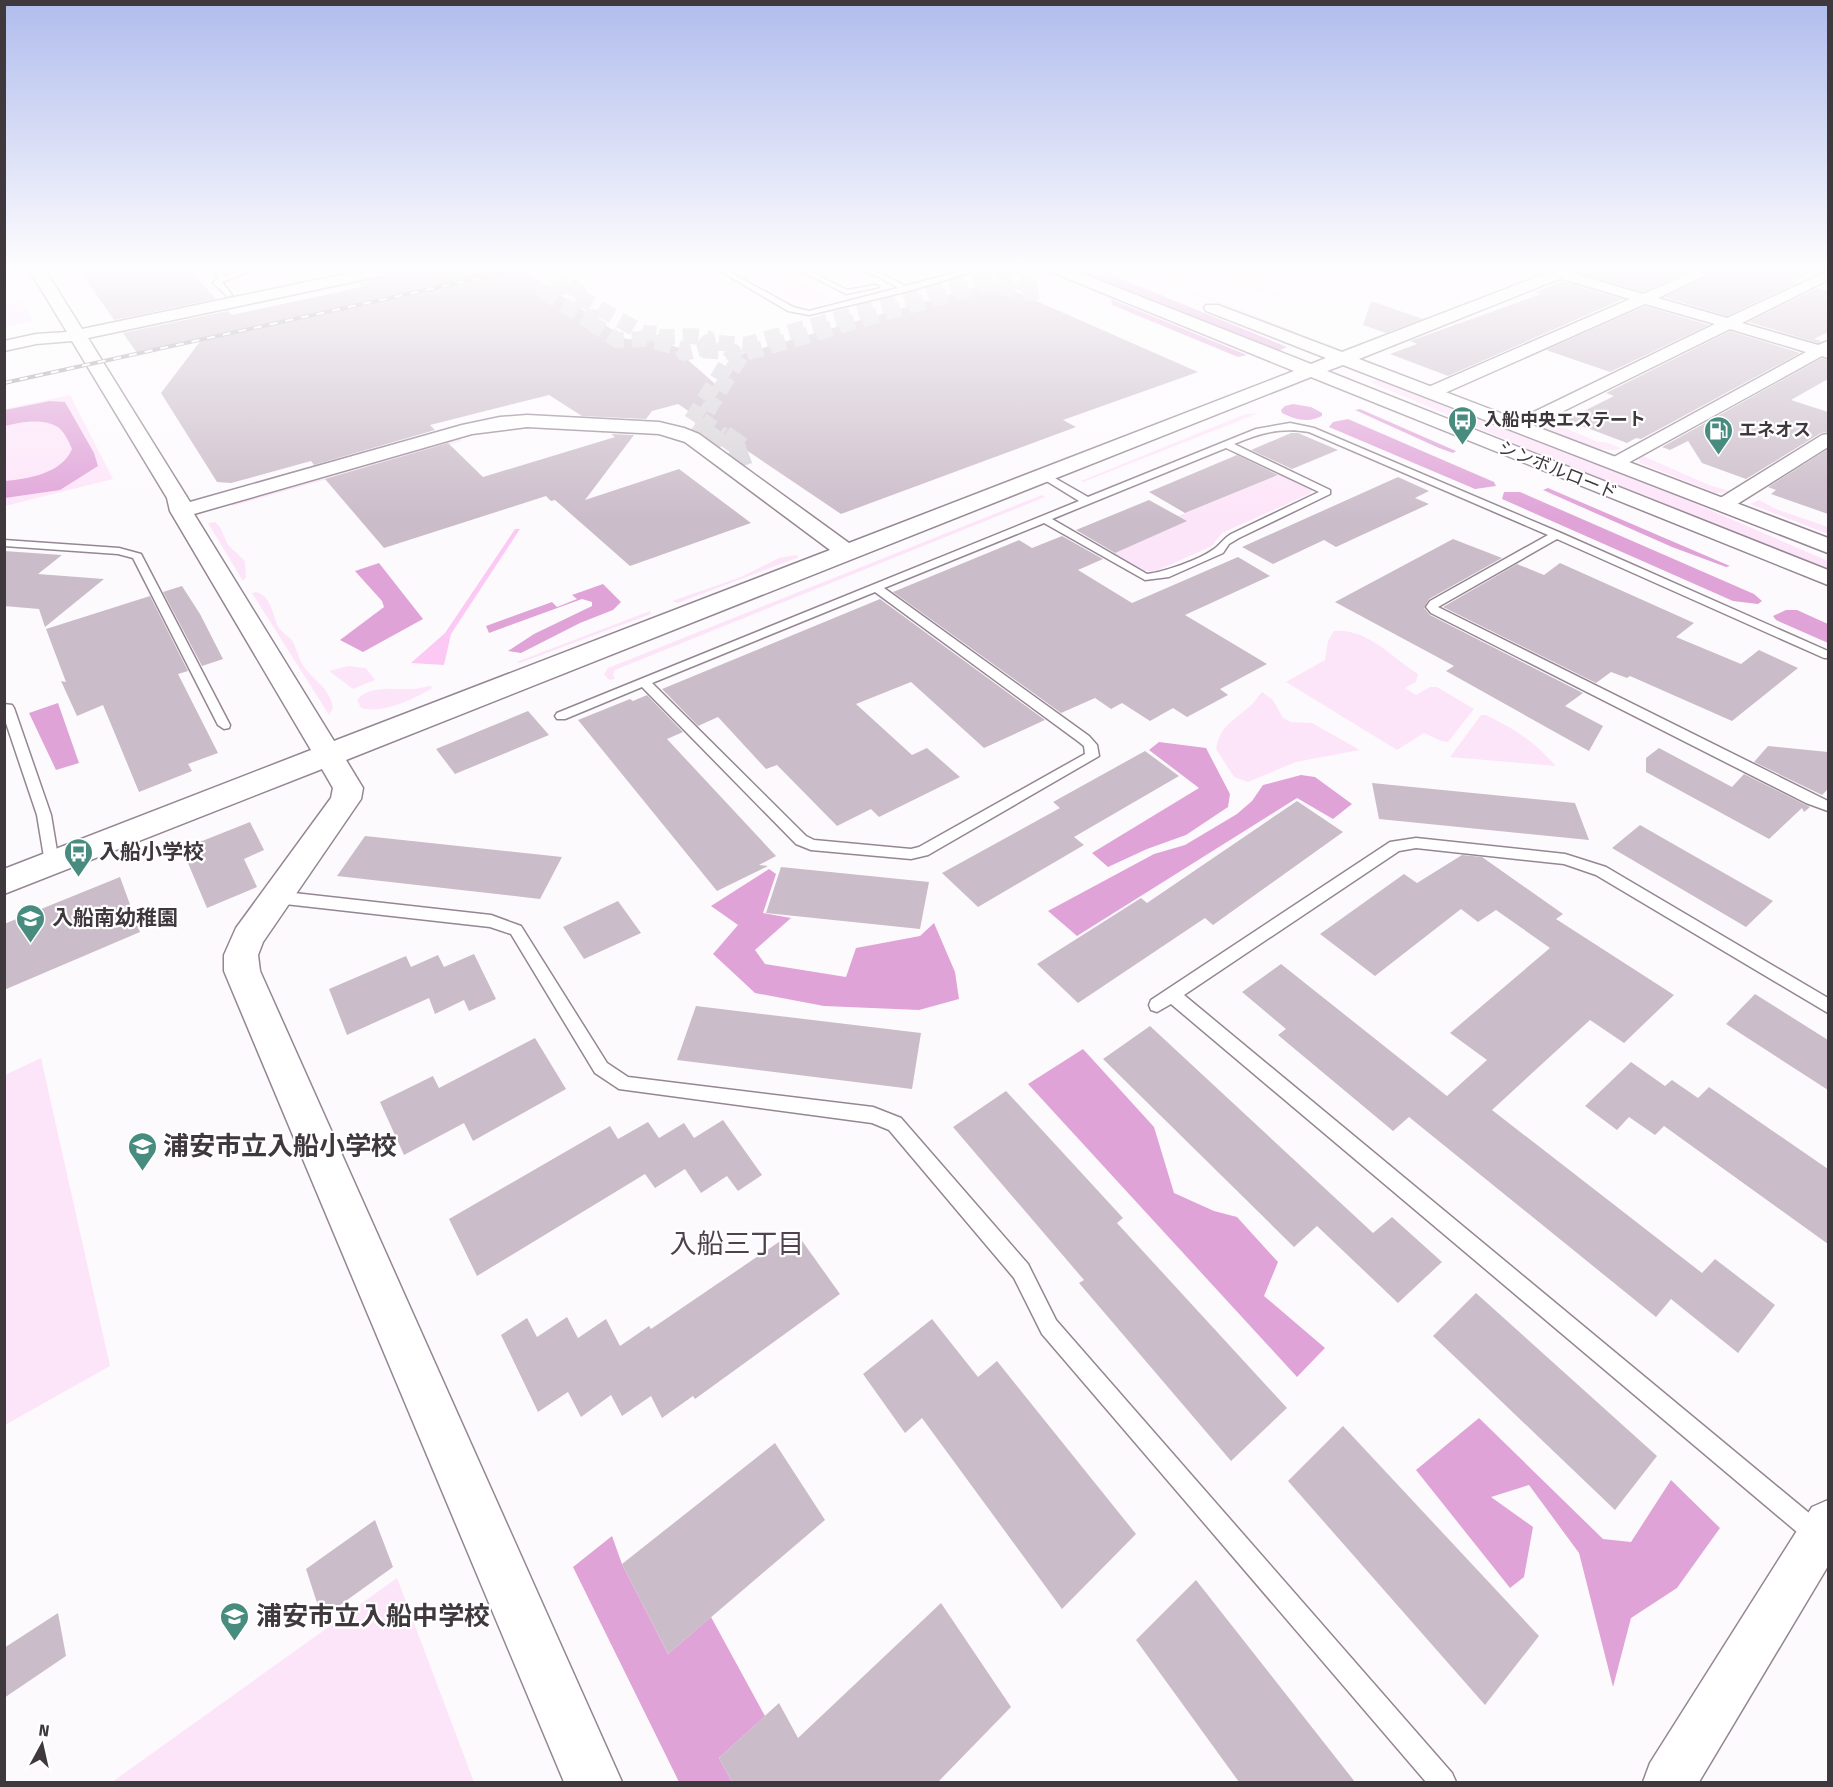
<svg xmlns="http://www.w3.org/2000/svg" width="1833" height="1787" viewBox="0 0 1833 1787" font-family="'Fira Sans','Noto Sans JP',sans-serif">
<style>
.green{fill:#fde5f9}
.forest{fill:#e0a3d8}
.water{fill:#fcc9f5}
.building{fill:#cbbcc9}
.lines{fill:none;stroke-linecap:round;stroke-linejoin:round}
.street-tunnel-far1{stroke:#d7d3d7;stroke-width:16;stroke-dasharray:16 8;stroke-linecap:butt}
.street-tunnel{stroke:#d7d3d7;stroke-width:21;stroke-dasharray:21 10;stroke-linecap:butt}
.lane-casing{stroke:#958693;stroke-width:3}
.street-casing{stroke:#958693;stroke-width:3}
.secondary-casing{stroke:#958693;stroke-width:3}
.lane{fill:#fff;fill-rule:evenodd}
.street{fill:#fff;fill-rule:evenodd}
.secondary{fill:#fff;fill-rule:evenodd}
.rail-casing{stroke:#9f9a9e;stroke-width:4}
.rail{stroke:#fff;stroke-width:2;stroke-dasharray:8;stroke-linecap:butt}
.labels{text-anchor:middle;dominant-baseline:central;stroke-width:4.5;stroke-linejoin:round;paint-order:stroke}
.far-poi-label{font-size:18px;font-weight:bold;fill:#3f393e;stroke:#fff;text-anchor:start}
.far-street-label{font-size:18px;fill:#3f393e;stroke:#fff}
.poi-label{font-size:21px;font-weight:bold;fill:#3f393e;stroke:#fff;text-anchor:start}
.near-poi-label{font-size:26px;font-weight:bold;fill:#3f393e;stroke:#fff;text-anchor:start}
.near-neighbourhood-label{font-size:27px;fill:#4f424d;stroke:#fff}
</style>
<rect width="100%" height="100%" fill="#fdfafd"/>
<path class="green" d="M 262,268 L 311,268 L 231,284 L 237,276 Z
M 752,268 L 774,268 L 830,297 C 811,318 761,285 743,273 Z
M 1126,268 L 1137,268 L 1299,333 L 1294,333 Z
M 1181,268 L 1206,268 L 1285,296 L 1285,299 L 1266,295 L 1251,287 L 1220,283 Z
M 1439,268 L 1493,268 L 1521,277 L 1495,286 Z
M 22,302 L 33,321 L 5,327 L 5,305 Z
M 1380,379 L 1666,491 L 1828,561 L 1828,569 L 1566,465 L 1370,382 Z
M 70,395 L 113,479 L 5,506 L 5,409 Z
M 1259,413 L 1083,482 L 1081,481 L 1245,414 Z
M 1547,420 L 1598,442 L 1605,442 L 1621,448 C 1604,457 1562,434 1544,427 L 1543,423 Z
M 460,439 L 462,441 L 232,506 L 230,504 Z
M 1643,456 L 1709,485 L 1732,492 L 1716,493 L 1640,463 L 1638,459 Z
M 1281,474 L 1310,486 L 1312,490 L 1311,493 L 1222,533 L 1212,546 L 1154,572 L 1139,570 L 1112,554 L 1186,521 L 1178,516 Z
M 1042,495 L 1045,497 L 615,670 L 613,675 L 615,679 L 609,680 L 604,674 L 608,668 Z
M 1759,500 L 1776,509 L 1828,527 L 1828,534 L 1750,504 Z
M 215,522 L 220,527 L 228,545 L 245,561 L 246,577 L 243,581 L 208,523 Z
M 796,555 L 799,557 L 678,603 L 672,601 L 741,577 L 779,558 Z
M 256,592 C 273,596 272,618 280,629 C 284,634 290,637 293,642 C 297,649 298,657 302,664 C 313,681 330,687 333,708 L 329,715 L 252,593 Z
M 650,611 L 651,614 L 517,664 L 519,661 Z
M 1334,631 C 1368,628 1392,658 1418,674 L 1416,682 L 1405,688 L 1416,695 L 1430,687 L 1437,687 L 1474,709 L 1448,742 L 1441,741 L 1424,733 L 1397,750 L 1286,682 L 1325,660 L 1328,641 Z
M 348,666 L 366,668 L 375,680 L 353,689 L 329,671 Z
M 432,686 L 431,689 C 411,700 384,714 361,708 L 357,700 C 369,684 396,690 413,689 C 420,689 425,686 432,686 Z
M 1262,692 L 1273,700 L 1283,718 L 1291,722 L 1312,723 L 1360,750 L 1296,762 L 1248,782 L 1234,777 L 1216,749 C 1220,726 1233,721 1249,707 C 1254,703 1257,697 1262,692 Z
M 1481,715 L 1486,715 C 1518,731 1532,740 1556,766 L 1450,757 Z
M 41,1058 L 110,1366 L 5,1425 L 5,1075 Z
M 397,1578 L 474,1782 L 112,1782 Z"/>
<path class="forest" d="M 1071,268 L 1095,268 L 1287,347 L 1278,351 Z
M 1111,299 L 1247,355 L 1238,357 L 1112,305 Z
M 50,401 L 65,402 L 94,453 L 98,466 L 60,490 L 5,498 L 5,481 C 29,479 62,473 72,449 C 69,442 64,430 56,426 C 42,418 19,422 5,426 L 5,410 Z
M 1293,404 L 1311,407 L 1322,413 L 1322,416 C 1308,423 1296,420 1282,413 L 1281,410 L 1285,406 Z
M 1360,409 L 1456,451 L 1453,453 L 1439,448 L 1355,410 Z
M 1348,419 L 1494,482 L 1496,486 L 1475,489 L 1329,427 L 1333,422 Z
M 1548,488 L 1730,566 L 1726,567 L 1672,547 L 1543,490 Z
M 1504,492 L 1520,492 L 1754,594 L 1762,601 L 1758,604 L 1733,601 L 1502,499 Z
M 379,563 L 423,619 L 363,652 L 340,640 L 384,607 L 382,601 L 355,571 Z
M 603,584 L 621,602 L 613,610 L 580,623 L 521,653 L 508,651 L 534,634 L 592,606 L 592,602 L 582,599 L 489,633 L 486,626 L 552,602 L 557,607 L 577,599 L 572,595 Z
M 1786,610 L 1797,610 L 1828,624 L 1828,643 L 1776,620 L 1773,616 Z
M 58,703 L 79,763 L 56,770 L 29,713 Z
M 1159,742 L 1206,748 L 1230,794 L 1228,807 L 1186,835 L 1147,849 L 1108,867 L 1092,853 L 1199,788 L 1149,750 Z
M 1301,775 L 1315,777 L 1352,804 L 1333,819 L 1297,798 L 1077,936 L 1048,911 L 1154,854 L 1185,845 L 1237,814 L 1252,801 L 1263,785 Z
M 769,869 L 776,874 L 763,913 L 791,918 L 755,950 L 765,964 L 846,977 L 856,948 L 920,936 L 934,923 L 955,972 L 959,999 L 919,1010 L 824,1006 L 755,993 L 713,954 L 738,925 L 711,906 Z
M 1083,1049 L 1154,1127 L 1174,1193 L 1214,1211 L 1237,1217 L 1278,1262 L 1264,1296 L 1325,1348 L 1297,1377 L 1028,1084 Z
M 1479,1418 L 1603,1539 L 1631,1542 L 1671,1480 L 1720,1528 L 1677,1588 L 1631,1618 L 1613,1687 L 1579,1553 L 1529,1485 L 1491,1497 L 1533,1527 L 1524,1577 L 1510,1588 L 1416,1470 Z
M 612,1536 L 622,1564 L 668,1654 L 711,1617 L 765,1716 L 719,1758 L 732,1782 L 679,1782 L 573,1567 Z"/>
<path class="water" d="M 515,529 L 520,529 L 451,634 L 444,665 L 411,663 L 445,633 Z"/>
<path class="building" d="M 78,268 L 188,268 L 216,299 L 114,320 Z
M 447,268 L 520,268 L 626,339 L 660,341 L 682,349 L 688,360 L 721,389 L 742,354 L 993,282 L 1198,372 L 1063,420 L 1076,427 L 841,514 L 678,404 L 652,411 L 646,419 L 582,416 L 549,395 L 430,425 L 435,430 L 314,465 L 311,461 L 231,483 L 217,482 L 161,393 L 202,339 L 137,353 L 123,333 L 228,311 L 232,315 L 361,287 L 360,283 L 418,270 L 422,273 Z
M 1599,268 L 1696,268 L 1643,292 L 1583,274 Z
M 1723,268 L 1823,268 L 1792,281 L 1797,283 L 1727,316 L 1664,297 Z
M 1562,282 L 1623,299 L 1448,376 L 1390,354 L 1417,344 L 1410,341 L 1541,294 L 1535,292 Z
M 1817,288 L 1828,291 L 1828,332 L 1814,339 L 1821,341 L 1818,343 L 1748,322 Z
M 1371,301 L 1423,319 L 1386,333 L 1363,325 Z
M 1645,306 L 1709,325 L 1610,372 L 1546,350 Z
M 1730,331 L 1800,353 L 1641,439 L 1636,438 L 1627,443 L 1566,420 L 1614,396 L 1606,393 Z
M 1822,358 L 1828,360 L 1828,379 L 1791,400 L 1828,412 L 1828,432 L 1821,433 L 1746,479 L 1702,463 L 1688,441 L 1670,450 L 1662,447 Z
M 1291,433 L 1298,433 L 1338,450 L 1292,469 L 1251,450 Z
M 611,434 L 634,435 L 585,500 L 679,469 L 751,523 L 630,566 L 555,500 L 551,501 L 546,496 L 384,548 L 325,479 L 448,443 L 483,477 L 615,437 Z
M 1828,449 L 1828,514 L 1771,494 L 1776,490 L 1768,487 Z
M 1237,455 L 1278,475 L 1185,513 L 1149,492 Z
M 1398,477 L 1429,491 L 1415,498 L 1429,504 L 1336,547 L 1324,540 L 1273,564 L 1242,547 Z
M 1149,500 L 1187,521 L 1115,553 L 1076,530 Z
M 1062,536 L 1103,559 L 1078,570 L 1132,603 L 1238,557 L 1270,576 L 1185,615 L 1267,664 L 1220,689 L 1228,695 L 1187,717 L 1173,708 L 1150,721 L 1122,703 L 1111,709 L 1095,698 L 1061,713 L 893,592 L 1019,540 L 1032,548 Z
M 1453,539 L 1502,558 L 1429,599 L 1424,608 L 1430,615 L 1583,693 L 1565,706 L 1603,726 L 1589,751 L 1446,671 L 1454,666 L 1335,602 Z
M 4,551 L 62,555 L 38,574 L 104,579 L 45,627 L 39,609 L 4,606 Z
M 1560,563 L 1694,623 L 1676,637 L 1741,664 L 1759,650 L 1798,668 L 1732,721 L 1630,676 L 1627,678 L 1611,672 L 1596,683 L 1443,607 L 1517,564 L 1544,575 Z
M 182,586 L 200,614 L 223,659 L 202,666 L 163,592 Z
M 150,596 L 188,671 L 178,674 L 218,753 L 188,764 L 192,771 L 139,792 L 103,705 L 77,716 L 61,681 L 66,682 L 46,629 Z
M 880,599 L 1045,720 L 984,748 L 911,682 L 856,704 L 912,755 L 927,748 L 960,777 L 879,817 L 871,809 L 837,826 L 777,765 L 766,769 L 718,717 L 698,726 L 662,689 Z
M 647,695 L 683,732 L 667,739 L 776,856 L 759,865 L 768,866 L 717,891 L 578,720 L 630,699 L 633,701 Z
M 528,711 L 549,735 L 455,774 L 436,749 Z
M 1768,746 L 1828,752 L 1828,789 L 1822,795 L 1754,762 Z
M 1659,748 L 1732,787 L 1744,774 L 1810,807 L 1804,812 L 1802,808 L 1769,839 L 1646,772 L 1646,758 Z
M 1145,751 L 1179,776 L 1074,837 L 1084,845 L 978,907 L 942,873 L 1060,808 L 1053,802 Z
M 1372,783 L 1575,803 L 1589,840 L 1379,819 Z
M 1297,801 L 1343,832 L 1213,925 L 1205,918 L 1078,1003 L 1037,964 L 1141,898 L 1147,903 Z
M 250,822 L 264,850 L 244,859 L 257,887 L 207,908 L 182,849 Z
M 1640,825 L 1773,901 L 1746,927 L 1612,848 Z
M 365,836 L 562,857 L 540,899 L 337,876 Z
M 1462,855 L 1482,857 L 1563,914 L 1556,919 L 1674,995 L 1624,1043 L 1590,1020 L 1492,1110 L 1702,1273 L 1715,1259 L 1775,1305 L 1738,1353 L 1671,1299 L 1656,1317 L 1409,1117 L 1393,1131 L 1278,1035 L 1286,1029 L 1242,992 L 1281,964 L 1447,1096 L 1487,1060 L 1450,1033 L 1550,948 L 1496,910 L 1478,922 L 1461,909 L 1375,976 L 1320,934 L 1404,874 L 1417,883 Z
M 781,867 L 929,882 L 920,929 L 766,913 Z
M 120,877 L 140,932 L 4,990 L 4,924 Z
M 618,901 L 641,933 L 584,959 L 563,927 Z
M 474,954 L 496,999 L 469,1011 L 464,1000 L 435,1014 L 429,998 L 347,1035 L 329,989 L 406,956 L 411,967 L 438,955 L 444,967 Z
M 1755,994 L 1828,1040 L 1828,1090 L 1726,1024 Z
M 696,1006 L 921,1033 L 912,1089 L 677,1060 Z
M 1150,1026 L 1373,1233 L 1392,1217 L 1442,1262 L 1398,1303 L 1317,1226 L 1294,1247 L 1103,1059 Z
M 535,1038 L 566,1089 L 473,1141 L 464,1123 L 404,1155 L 380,1102 L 433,1076 L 439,1088 Z
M 1631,1062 L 1665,1086 L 1672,1080 L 1698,1098 L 1709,1087 L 1828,1169 L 1828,1244 L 1664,1126 L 1655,1135 L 1629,1117 L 1617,1130 L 1585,1106 Z
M 1006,1091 L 1123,1218 L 1117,1223 L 1287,1408 L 1231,1461 L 1079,1283 L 1084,1280 L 953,1127 Z
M 723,1120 L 762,1175 L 738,1191 L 727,1176 L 701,1193 L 685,1169 L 655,1188 L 645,1174 L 477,1276 L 449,1219 L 610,1126 L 618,1139 L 648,1122 L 659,1138 L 684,1123 L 694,1138 Z
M 795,1231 L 840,1294 L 695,1399 L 693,1396 L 662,1418 L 651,1396 L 622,1416 L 611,1395 L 581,1417 L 568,1392 L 538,1412 L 501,1335 L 527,1318 L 537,1337 L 567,1317 L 578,1338 L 606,1319 L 620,1346 L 649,1326 L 651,1329 Z
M 1476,1293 L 1657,1456 L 1615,1510 L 1433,1336 Z
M 932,1319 L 978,1377 L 997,1361 L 1136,1534 L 1062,1609 L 922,1418 L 905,1433 L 863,1374 Z
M 1343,1426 L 1539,1636 L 1485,1705 L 1288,1481 Z
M 775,1443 L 825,1520 L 668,1654 L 622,1564 Z
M 375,1520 L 393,1567 L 322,1618 L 306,1569 Z
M 1196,1580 L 1355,1782 L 1239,1782 L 1136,1640 Z
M 941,1603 L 1011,1707 L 938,1782 L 732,1782 L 719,1758 L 779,1703 L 798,1738 Z
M 58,1613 L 66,1656 L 4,1698 L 4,1648 Z"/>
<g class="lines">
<path class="street-tunnel-far1" d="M 569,285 L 578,291 L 572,293 L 643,333 L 661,334 L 659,337 C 675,338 692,334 707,338 L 708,342 L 703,348 L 684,353 L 682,349 L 646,339 L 617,340 L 593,324 L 601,322 L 593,317 L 585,319 L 544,291 Z
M 707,435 L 690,423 L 734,352 L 696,350 L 703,348 L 708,342 L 745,345 L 989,276 L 1009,277 L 1040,291 L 1021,294 L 993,282 L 742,354 L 702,420 L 723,435"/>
<path class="street-tunnel" d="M 705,433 L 738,457 L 749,453 L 721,433"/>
<defs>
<path id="lane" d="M 212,268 L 219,268 L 225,276 L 248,268 L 258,268 L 222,282 L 232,295 L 228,297 L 213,283 L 218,277 Z
M 726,268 L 733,268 L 730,272 L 793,307 L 809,311 L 898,288 L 877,276 L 851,268 C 871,268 887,276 905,286 L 974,268 L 985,268 L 909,291 L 809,315 L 788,311 L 727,275 L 722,272 Z
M 795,268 L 804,268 L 847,290 L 875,285 L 879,287 L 846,294 Z
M 1290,423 L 1314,428 L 1561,533 L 1828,651 L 1828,658 L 1824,658 L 1557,539 L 1438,607 L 1828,801 L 1828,811 L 1806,803 L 1431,613 L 1426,607 L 1430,601 L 1548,535 L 1309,432 C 1280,427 1261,433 1234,444 L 1330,490 L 1330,494 L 1239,538 L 1229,544 L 1223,553 L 1169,577 L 1145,580 L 1044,523 L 884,588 L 1089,736 L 1097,745 L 1099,756 L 928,855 L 911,859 L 811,850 L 796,844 L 642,687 L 565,719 L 557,719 L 555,716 L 557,713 L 1079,501 L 1040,477 L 1040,473 L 1046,473 L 1088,497 L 1256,429 ZM 1226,448 L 1319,492 L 1231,534 C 1224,538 1220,545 1214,549 C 1199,560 1164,572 1147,574 L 1052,519 ZM 875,592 L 1079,742 L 1084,746 L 1085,754 L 919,847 L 911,849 L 814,840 L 806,836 L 652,683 Z
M 4,540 L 119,548 L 141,554 L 230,725 L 229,728 L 224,729 L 218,725 L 133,558 L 118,554 L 4,546 Z
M 4,704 L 12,705 L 14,708 L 51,815 L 59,863 L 57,867 L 47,867 L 45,863 L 37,815 L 4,717 Z
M 1416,838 L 1565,854 L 1606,867 L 1828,998 L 1828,1013 L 1596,875 L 1564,864 L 1416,848 L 1399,851 L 1184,995 L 1826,1527 L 1828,1532 L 1826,1543 L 1818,1547 L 1810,1543 L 1171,1004 L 1157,1012 L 1151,1010 L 1149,1005 L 1151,1000 L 1390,842 Z
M 276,891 L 491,915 L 521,926 L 607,1063 L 628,1077 L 873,1107 L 901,1118 L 1028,1264 L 1056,1320 L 1452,1773 L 1456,1782 L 1426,1782 L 1042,1334 L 1014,1278 L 889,1130 L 872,1123 L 619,1089 L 595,1073 L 511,934 L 490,927 L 276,903 L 271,901 L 268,897 L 271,893 Z"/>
<path id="street" d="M 1702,268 L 1721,268 L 1658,298 L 1727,318 L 1828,271 L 1828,280 L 1742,323 L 1818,345 L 1828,341 L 1828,358 L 1822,356 L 1617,469 L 1610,467 L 1608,463 L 1610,459 L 1806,352 L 1730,329 L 1525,430 L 1513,430 L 1510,426 L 1513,422 L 1715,324 L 1645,304 L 1438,396 L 1426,396 L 1423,392 L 1426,388 L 1630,299 L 1555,277 L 1553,274 L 1555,271 L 1565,271 L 1643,294 Z
M 1828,434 L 1828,447 L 1731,508 L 1717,508 L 1714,504 L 1717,500 L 1822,435 Z
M 1828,1500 L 1828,1566 L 1699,1782 L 1643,1782 L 1650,1763 L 1812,1507 Z"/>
<path id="secondary" d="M 28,268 L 44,268 L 82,329 L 373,268 L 403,268 L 395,273 L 88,338 L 190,502 L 462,425 L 500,417 L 527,415 L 659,422 L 684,428 L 699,434 L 849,543 L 1294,371 L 1049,271 L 1046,268 L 1068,268 L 1311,364 L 1326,358 L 1206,311 L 1204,308 L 1206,305 L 1218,305 L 1342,352 L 1560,268 L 1582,268 L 1579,271 L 1359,359 L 1828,538 L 1828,553 L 1343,365 L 1327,371 L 1828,570 L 1828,585 L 1311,377 L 346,760 L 363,788 L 361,799 L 263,942 L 258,955 L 260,971 L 622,1782 L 564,1782 L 224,971 L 224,955 L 236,928 L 331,798 L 333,788 L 322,769 L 4,894 L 4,869 L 311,750 L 170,511 L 167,498 L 72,341 L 36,344 L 4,351 L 4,341 L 36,334 L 67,332 ZM 527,427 L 659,434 L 685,442 L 830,550 L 334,741 L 194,514 L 472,434 Z"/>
</defs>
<use href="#lane" class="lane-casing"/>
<use href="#street" class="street-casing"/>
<use href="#secondary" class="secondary-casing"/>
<use href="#lane" class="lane"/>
<use href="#street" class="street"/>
<use href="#secondary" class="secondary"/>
<defs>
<path id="rail" d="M 4,383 L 526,268"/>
</defs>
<use href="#rail" class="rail-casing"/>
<use href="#rail" class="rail"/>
</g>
<linearGradient id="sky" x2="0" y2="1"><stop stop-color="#b0bced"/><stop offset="0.52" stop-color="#fefdfe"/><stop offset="1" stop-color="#fefdfe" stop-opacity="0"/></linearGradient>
<rect width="1833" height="518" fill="url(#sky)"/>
<defs>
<symbol id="bus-pin" viewBox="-11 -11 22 30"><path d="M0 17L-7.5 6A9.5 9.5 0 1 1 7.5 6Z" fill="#488c80" stroke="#fff"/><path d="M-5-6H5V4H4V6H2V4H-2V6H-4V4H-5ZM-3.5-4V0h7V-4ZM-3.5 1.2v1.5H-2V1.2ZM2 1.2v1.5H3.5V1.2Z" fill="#fff"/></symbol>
<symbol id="fuel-pin" viewBox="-11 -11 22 30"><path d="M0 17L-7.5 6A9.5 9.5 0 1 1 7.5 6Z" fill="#488c80" stroke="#fff"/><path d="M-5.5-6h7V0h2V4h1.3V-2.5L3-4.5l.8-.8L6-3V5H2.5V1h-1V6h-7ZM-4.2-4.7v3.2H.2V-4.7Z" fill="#fff"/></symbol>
<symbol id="school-pin" viewBox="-11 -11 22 30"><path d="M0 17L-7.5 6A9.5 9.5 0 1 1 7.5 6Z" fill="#488c80" stroke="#fff"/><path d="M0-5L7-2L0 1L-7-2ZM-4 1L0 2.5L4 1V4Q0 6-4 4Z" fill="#fff"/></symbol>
</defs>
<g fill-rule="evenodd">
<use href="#bus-pin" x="1446" y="404" width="33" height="45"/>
<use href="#fuel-pin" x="1702" y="414" width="33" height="45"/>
<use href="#bus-pin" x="62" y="836" width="33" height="45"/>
<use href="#school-pin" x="14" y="902" width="33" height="45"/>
<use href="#school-pin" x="126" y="1130" width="33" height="45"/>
<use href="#school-pin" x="218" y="1600" width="33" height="45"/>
</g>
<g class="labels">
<g class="far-poi-label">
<text x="1484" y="420">入船中央エステート</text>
<text x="1739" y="430">エネオス</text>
</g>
<g class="far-street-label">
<text transform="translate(1558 470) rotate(22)">シンボルロード</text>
</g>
<g class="poi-label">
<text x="99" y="852">入船小学校</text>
<text x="52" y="918">入船南幼稚園</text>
</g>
<g class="near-poi-label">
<text x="163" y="1146">浦安市立入船小学校</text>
<text x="256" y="1616">浦安市立入船中学校</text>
</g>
<g class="near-neighbourhood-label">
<text x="737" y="1244">入船三丁目</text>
</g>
</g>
<rect width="1833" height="1787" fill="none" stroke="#3f393e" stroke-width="12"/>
<g transform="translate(42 1745) rotate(8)" stroke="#ffffff" stroke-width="4.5" paint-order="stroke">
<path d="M0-4.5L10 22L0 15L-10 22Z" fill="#3f393e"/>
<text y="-9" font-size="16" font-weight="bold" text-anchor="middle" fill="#3f393e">N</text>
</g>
</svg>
